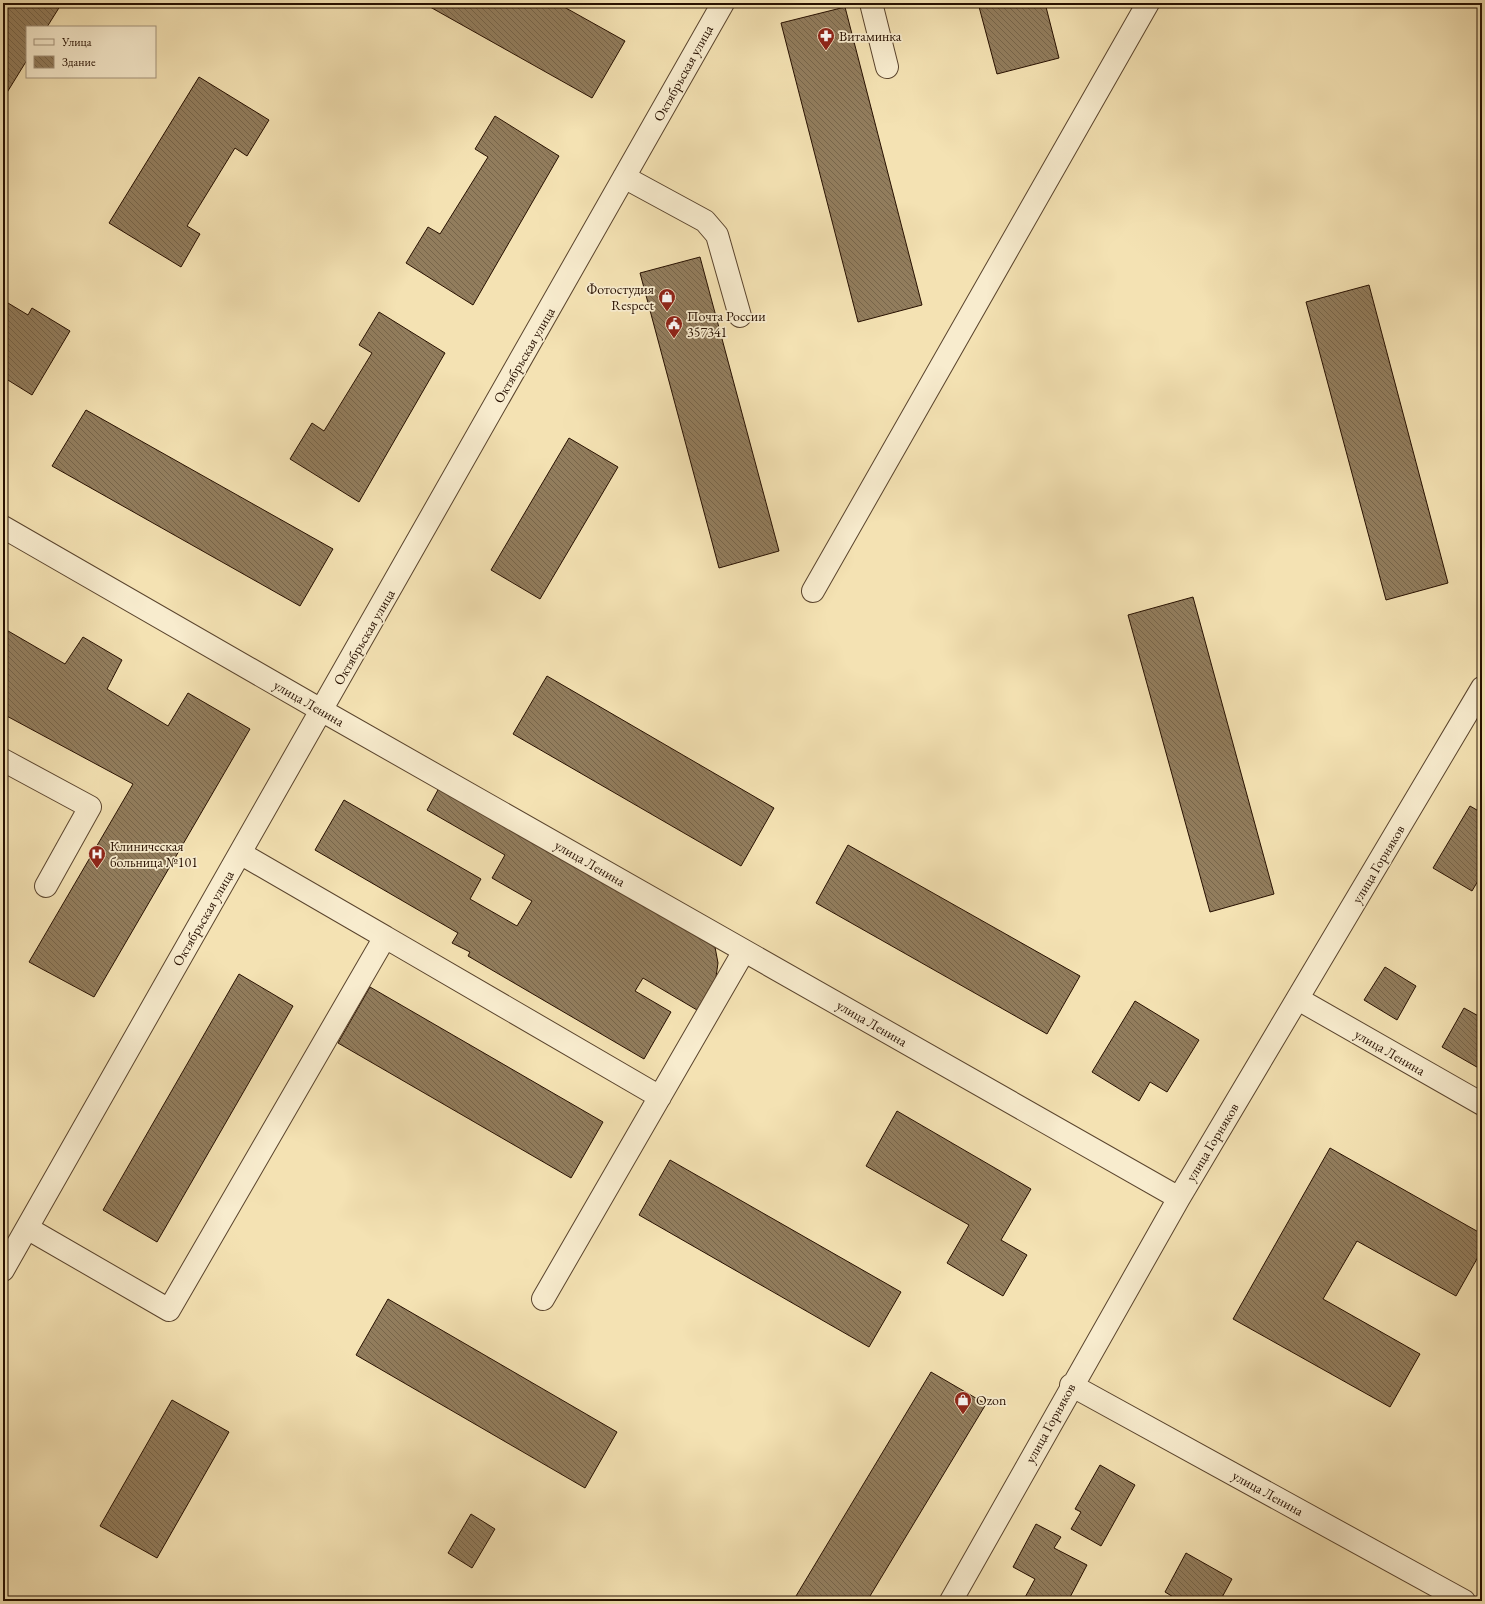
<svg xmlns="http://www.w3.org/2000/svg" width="1485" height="1604" viewBox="0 0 1485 1604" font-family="'EB Garamond',serif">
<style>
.building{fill:url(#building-back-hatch);stroke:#271000}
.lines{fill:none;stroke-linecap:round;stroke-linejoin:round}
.minor-casing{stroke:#5a442d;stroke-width:24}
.minor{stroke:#f8ecce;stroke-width:22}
.labels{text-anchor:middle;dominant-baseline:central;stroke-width:3.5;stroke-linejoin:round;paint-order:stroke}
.poi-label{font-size:14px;fill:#271000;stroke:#f8ecce;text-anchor:start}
.street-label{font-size:14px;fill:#271000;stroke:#f8ecce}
</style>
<defs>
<pattern id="building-back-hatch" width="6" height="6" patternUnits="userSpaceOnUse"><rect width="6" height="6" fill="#927d5d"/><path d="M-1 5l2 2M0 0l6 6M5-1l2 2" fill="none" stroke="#77654a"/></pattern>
</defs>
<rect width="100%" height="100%" fill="#f4e2b3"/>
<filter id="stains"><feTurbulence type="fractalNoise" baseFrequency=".005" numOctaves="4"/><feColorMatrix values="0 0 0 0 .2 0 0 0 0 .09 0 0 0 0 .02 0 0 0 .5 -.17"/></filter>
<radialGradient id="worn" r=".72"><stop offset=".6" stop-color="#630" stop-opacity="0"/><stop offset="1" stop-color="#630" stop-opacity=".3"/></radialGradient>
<path class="building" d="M 3,3 L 62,3 L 47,27 L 27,27 L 27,60 L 3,99 Z
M 423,3 L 557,3 L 625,41 L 592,98 Z
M 978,3 L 1045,3 L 1059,58 L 997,74 Z
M 845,7 L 922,305 L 858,322 L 781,23 Z
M 199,77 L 269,120 L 247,156 L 235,148 L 187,226 L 200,234 L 181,267 L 109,223 Z
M 495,116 L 559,156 L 473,305 L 406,263 L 428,227 L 440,234 L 488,157 L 475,149 Z
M 700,257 L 779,551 L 719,568 L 640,273 Z
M 1369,285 L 1448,583 L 1386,600 L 1306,302 Z
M 3,300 L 28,315 L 32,308 L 70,331 L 32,395 L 3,377 Z
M 379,312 L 445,353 L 359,502 L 290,459 L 312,423 L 324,431 L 372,353 L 359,345 Z
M 86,410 L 333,549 L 300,606 L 52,466 Z
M 569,438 L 618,467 L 540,599 L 491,570 Z
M 1193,597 L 1274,894 L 1210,912 L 1128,615 Z
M 3,628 L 65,664 L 83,637 L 122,660 L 107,689 L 168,726 L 188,693 L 250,729 L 94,997 L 29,962 L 133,784 L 3,714 Z
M 547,676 L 774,808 L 741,866 L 513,734 Z
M 439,788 L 715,947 L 718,963 L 716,977 L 697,1010 L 643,978 L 635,991 L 671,1012 L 644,1059 L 468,956 L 470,952 L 452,943 L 458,933 L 315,850 L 344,800 L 481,879 L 470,899 L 517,926 L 532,901 L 492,878 L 505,855 L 427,810 Z
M 1470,806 L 1482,813 L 1482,874 L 1472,891 L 1433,868 Z
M 848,845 L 1080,976 L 1047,1034 L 816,903 Z
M 1385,967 L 1416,986 L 1397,1020 L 1364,1000 Z
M 239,974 L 293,1006 L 157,1242 L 103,1210 Z
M 370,987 L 603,1122 L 571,1178 L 338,1043 Z
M 1135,1001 L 1199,1040 L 1167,1092 L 1150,1082 L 1139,1101 L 1092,1072 Z
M 1464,1008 L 1482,1018 L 1482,1070 L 1442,1047 Z
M 897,1111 L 1031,1189 L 1001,1240 L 1027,1255 L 1003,1296 L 947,1263 L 969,1225 L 866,1166 Z
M 1330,1148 L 1482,1234 L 1482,1250 L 1456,1296 L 1357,1241 L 1323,1299 L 1420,1354 L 1390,1407 L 1233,1319 Z
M 670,1160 L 901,1292 L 869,1347 L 639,1215 Z
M 388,1299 L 617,1432 L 585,1488 L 356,1355 Z
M 931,1372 L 986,1404 L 867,1601 L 793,1601 Z
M 172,1400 L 229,1432 L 157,1558 L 100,1526 Z
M 1100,1465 L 1135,1485 L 1101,1546 L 1071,1529 L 1081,1512 L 1075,1509 Z
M 471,1514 L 495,1529 L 472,1568 L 448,1553 Z
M 1036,1524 L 1061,1537 L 1054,1548 L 1087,1565 L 1068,1601 L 1023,1601 L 1035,1579 L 1013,1567 Z
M 1186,1553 L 1232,1579 L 1220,1601 L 1180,1601 L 1165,1592 Z"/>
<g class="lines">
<defs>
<path id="minor" d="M 871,3 L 887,67
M 624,177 L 705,221 L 717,235 L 740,316
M 3,527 L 321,710 L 1179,1198
M 813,591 L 1148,3
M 3,760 L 90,807 L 46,886
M 385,937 L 660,1097
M 1298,999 L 1482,1104
M 27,1228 L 169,1310 L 385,937 L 240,853
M 3,1270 L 723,3
M 543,1299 L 744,951
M 1071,1385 L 1464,1601
M 951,1601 L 1179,1198 L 1482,688"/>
</defs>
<use href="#minor" class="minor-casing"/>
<use href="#minor" class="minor"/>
</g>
<defs>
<symbol id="pharmacy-pin" viewBox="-11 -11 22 30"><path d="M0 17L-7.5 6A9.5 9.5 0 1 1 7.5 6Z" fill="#8f2418" stroke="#f8ecce"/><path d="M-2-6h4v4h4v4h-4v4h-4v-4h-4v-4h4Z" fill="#fff"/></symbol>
<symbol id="shop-pin" viewBox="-11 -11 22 30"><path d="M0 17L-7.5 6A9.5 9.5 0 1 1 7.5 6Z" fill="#8f2418" stroke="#f8ecce"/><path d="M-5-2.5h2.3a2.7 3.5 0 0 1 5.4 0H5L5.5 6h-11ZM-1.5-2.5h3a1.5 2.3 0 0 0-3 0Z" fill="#fff"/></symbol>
<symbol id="civic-pin" viewBox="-11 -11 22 30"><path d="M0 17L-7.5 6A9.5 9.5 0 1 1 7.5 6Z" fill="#8f2418" stroke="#f8ecce"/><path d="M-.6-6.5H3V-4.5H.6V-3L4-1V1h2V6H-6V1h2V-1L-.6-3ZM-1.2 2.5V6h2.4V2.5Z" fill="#fff"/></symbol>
<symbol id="hospital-pin" viewBox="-11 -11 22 30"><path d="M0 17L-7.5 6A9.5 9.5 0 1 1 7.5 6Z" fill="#8f2418" stroke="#f8ecce"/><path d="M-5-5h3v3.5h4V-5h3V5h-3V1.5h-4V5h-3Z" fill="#fff"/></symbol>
</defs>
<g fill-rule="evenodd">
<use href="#pharmacy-pin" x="816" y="26" width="20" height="27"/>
<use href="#shop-pin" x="657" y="287" width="20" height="27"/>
<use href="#civic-pin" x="664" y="314" width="20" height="27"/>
<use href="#hospital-pin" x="87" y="844" width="20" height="27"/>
<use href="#shop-pin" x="953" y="1390" width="20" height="27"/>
</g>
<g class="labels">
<g class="poi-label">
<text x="839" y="36">Витаминка</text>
<text x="654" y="289" text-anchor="end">Фотостудия<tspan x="654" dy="16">Respect</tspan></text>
<text x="687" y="316">Почта России<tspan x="687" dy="16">357341</tspan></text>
<text x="110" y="846">Клиническая<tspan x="110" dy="16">больница №101</tspan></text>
<text x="976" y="1400">Ozon</text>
</g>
<g class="street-label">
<text transform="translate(683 73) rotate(-61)">Октябрьская улица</text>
<text transform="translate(524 355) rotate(-60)">Октябрьская улица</text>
<text transform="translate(364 637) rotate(-60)">Октябрьская улица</text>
<text transform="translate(309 703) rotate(30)">улица Ленина</text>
<text transform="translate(590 863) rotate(30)">улица Ленина</text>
<text transform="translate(1378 864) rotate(-59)">улица Горняков</text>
<text transform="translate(203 918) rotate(-60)">Октябрьская улица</text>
<text transform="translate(872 1023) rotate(30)">улица Ленина</text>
<text transform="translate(1390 1052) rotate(30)">улица Ленина</text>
<text transform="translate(1212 1142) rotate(-59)">улица Горняков</text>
<text transform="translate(1050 1423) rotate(-61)">улица Горняков</text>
<text transform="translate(1268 1493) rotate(29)">улица Ленина</text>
</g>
</g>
<rect width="1485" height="1604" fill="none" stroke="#f4e2b3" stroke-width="16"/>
<rect x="4" y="4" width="1477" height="1596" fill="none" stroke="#271000" stroke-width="2"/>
<rect x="8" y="8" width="1469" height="1588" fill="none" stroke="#271000"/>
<rect x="26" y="26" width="130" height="52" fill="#f8ecce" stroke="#a4947c"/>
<rect x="34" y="39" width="20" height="6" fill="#f8ecce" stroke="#a4947c"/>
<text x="62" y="46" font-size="12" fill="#271000">Улица</text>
<rect x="34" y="56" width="20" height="12" fill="url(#building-back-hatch)" stroke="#a4947c"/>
<text x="62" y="66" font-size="12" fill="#271000">Здание</text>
<rect width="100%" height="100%" filter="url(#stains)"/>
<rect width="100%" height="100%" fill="url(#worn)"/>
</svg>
